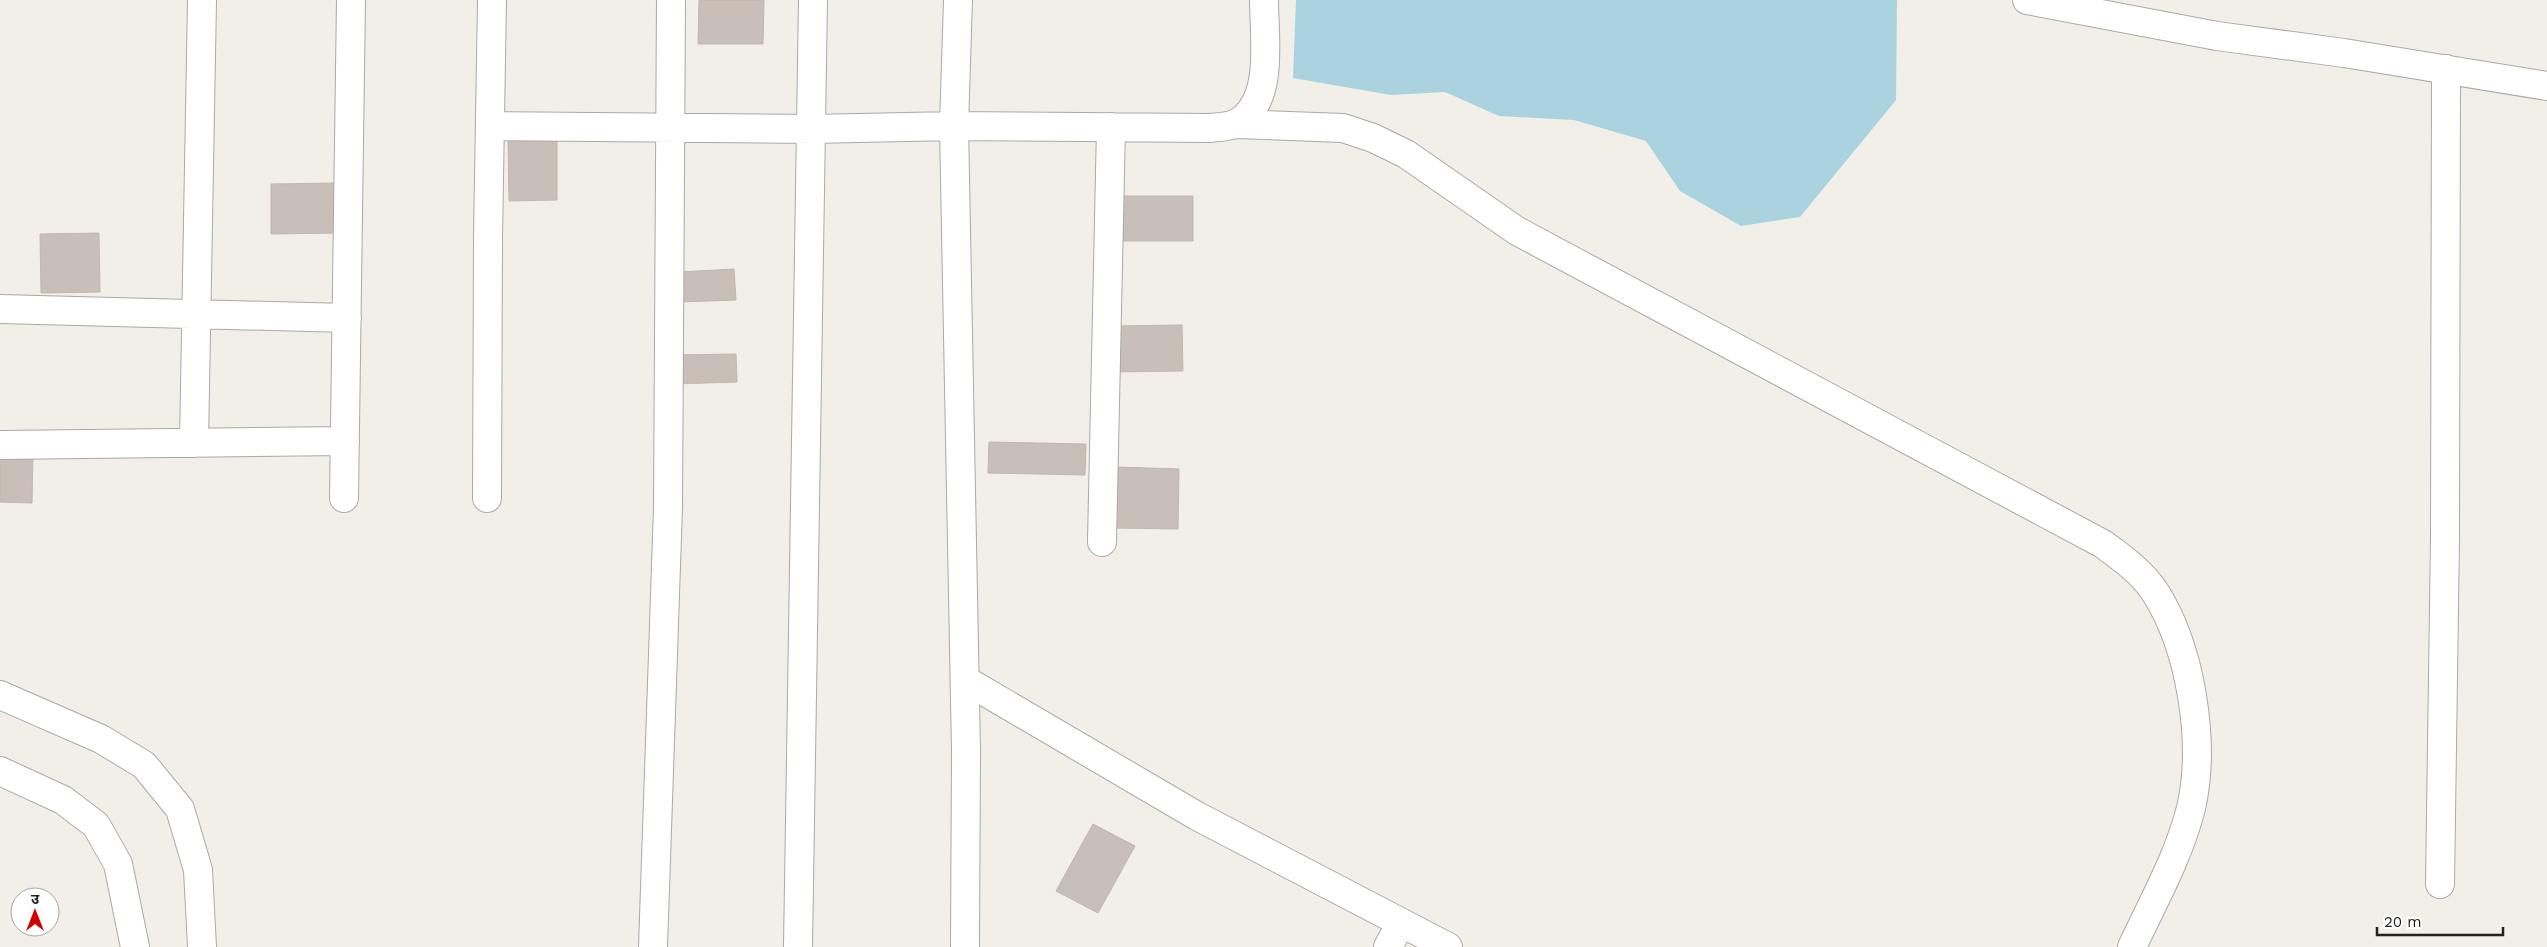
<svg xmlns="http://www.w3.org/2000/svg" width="2547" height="947" viewBox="0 0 2547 947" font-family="'Work Sans','Noto Sans Devanagari',sans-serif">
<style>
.water{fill:#aad3df}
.building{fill:#c7bfb8;stroke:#c4b6ab}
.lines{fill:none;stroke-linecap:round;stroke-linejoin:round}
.minor-casing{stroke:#a9a9a9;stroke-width:30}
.minor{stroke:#fff;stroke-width:28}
</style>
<rect width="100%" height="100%" fill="#f2efe9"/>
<path class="water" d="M 1296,0 L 1897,0 L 1896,100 L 1800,217 L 1741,226 L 1680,191 L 1646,141 L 1574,120 L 1499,116 L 1445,92 L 1391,95 L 1293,78 Z"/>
<path class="building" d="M 699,0 L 764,0 L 763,44 L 698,44 Z
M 508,138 L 557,138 L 557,200 L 509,201 Z
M 338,183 L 338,233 L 271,234 L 271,184 Z
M 1118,196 L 1193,196 L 1193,241 L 1118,241 Z
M 99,233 L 100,292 L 41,293 L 40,234 Z
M 734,269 L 736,300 L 679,302 L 678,272 Z
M 1182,325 L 1183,371 L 1113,372 L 1112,326 Z
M 736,354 L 737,382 L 673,384 L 672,355 Z
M 989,442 L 1086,444 L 1085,475 L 988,473 Z
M 0,447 L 33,448 L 32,503 L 0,502 Z
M 1116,467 L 1179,469 L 1178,529 L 1115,528 Z
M 1093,824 L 1135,846 L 1098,913 L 1056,891 Z"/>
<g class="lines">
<defs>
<path id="minor" d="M 958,0 L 954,126 L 966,751 L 965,947
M 2027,0 L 2217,36 L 2344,53 L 2547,86
M 1236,124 L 1343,128 L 1373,138 L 1406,154 L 1517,231 L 2103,544 C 2122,558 2142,572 2155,592 C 2191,648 2206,743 2191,808 C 2179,856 2153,902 2132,947
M 491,126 L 811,129 L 954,126 L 1210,128 C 1218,127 1230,127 1237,123 C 1275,101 1264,38 1264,0
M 0,309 L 347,318
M 194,443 L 202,0
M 0,445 L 345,441
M 344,498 L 351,0
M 487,498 L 488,238 L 492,0
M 1102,542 L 1111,127
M 965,680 L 1197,816 L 1448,947
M 0,695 L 101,739 L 144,765 L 180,809 L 198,870 L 202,947
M 0,771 L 63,800 L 96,825 L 118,864 L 135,947
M 2440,884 L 2445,538 L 2446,69
M 653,947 L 668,507 L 671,0
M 798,947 L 813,0
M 1388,947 L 1401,923"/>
</defs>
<use href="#minor" class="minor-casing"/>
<use href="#minor" class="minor"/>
</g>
<g transform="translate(35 912)"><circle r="24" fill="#ffffff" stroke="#a7a7a7"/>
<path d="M0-4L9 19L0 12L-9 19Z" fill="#d40000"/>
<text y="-8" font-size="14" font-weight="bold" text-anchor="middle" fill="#222222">उ</text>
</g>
<path d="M2377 927v8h126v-8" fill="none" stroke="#222222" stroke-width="2.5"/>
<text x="2384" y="927" font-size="15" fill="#222222" stroke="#ffffff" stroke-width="4" paint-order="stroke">20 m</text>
</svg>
